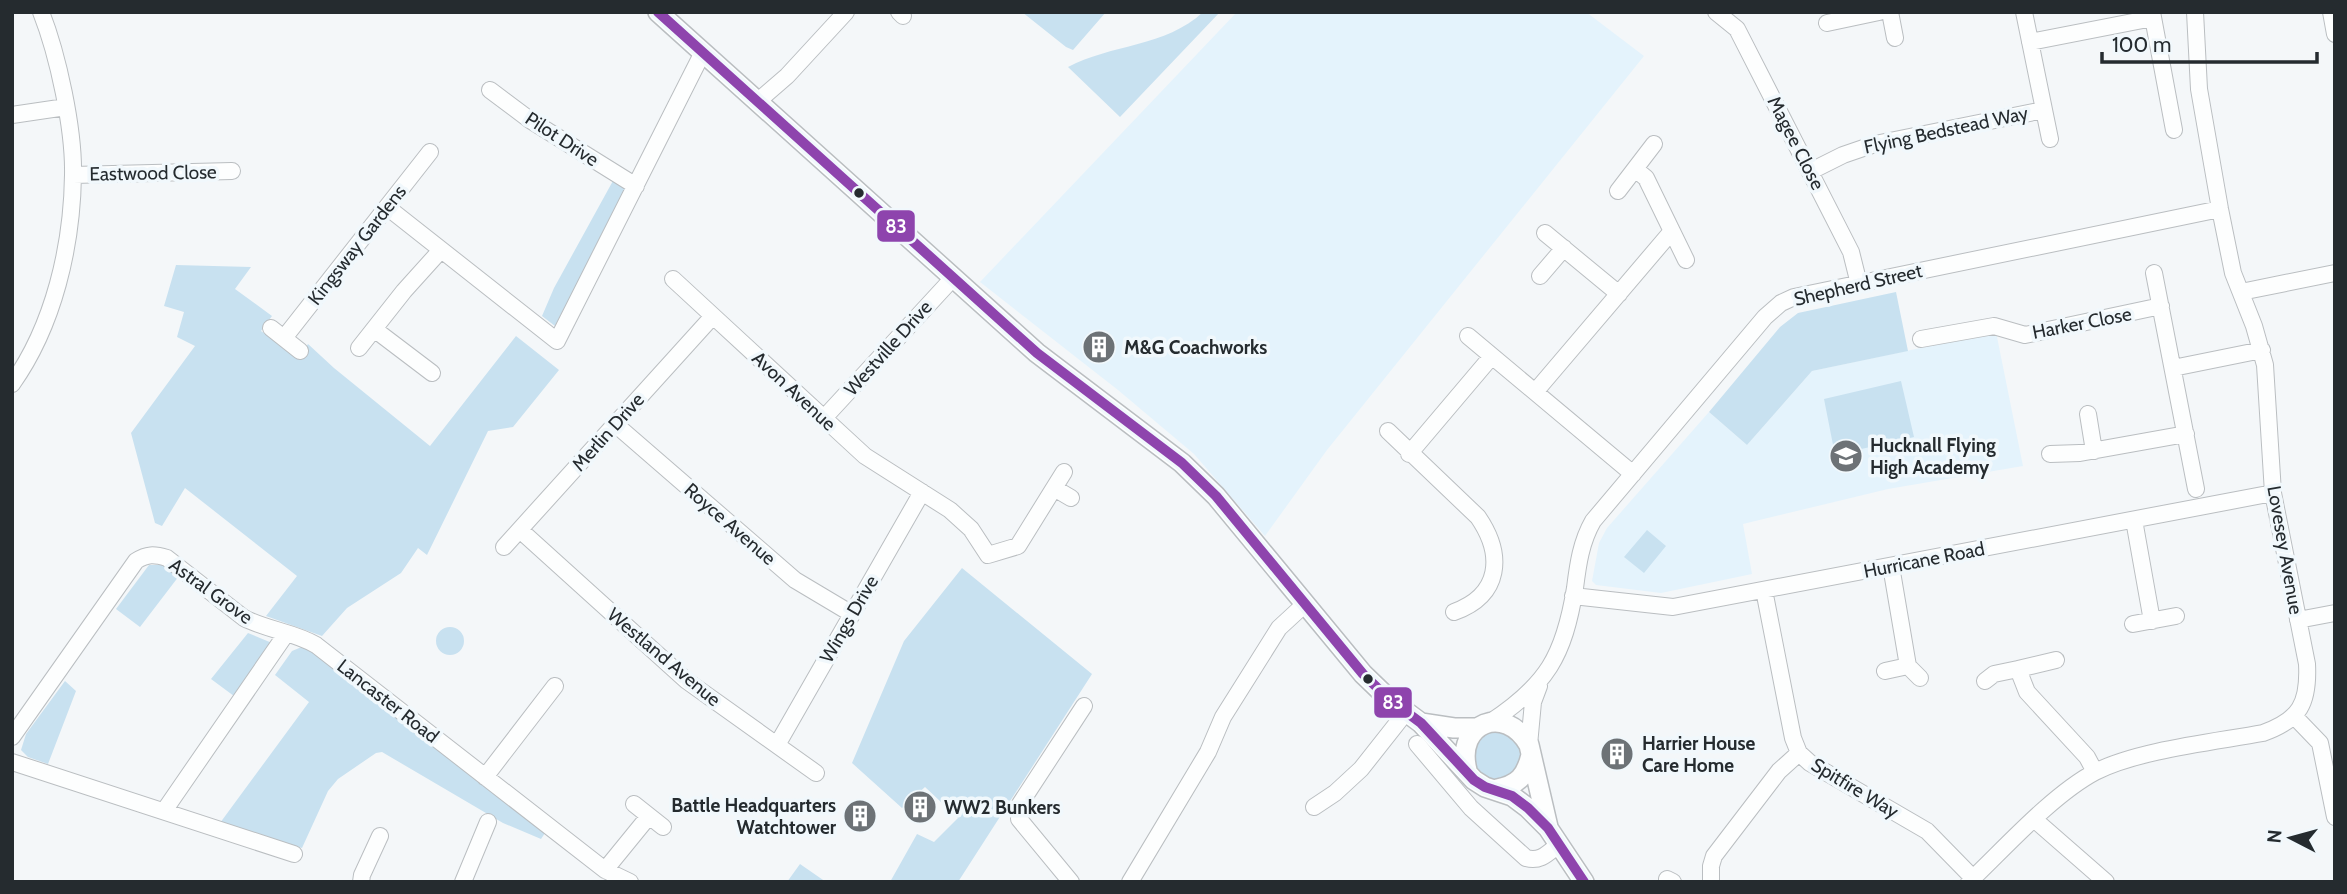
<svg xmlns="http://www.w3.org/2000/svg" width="2347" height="894" viewBox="0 0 2347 894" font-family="Cabin,sans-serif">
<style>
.built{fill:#e4f3fc}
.green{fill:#c8e1f0}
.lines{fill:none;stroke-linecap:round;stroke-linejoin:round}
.minor-casing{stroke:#babec1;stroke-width:18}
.major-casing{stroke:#babec1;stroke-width:22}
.minor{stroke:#fdfefe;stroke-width:16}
.major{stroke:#fdfefe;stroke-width:19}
.bus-1-casing{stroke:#f1f8fc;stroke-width:16}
.bus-1{stroke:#8e44ad;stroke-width:10}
.bus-dot{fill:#252b2f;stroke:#f1f8fc;stroke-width:2.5}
.labels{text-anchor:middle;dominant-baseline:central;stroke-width:7;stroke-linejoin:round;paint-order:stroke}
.street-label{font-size:19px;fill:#252b2f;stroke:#f1f8fc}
.poi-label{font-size:19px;font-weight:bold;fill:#252b2f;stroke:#f1f8fc;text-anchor:start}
.line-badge{stroke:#f1f8fc;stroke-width:2.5}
.badge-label{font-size:19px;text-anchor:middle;font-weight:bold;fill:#fff}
</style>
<rect width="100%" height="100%" fill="#f4f7f9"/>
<path class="built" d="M 1237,12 L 1586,12 L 1644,56 L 1327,450 L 1265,536 L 1194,454 L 1118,390 L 980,282 Z
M 1996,332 L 2023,466 L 1888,489 L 1743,524 L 1752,574 L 1661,593 L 1596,585 L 1592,581 L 1599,543 L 1607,528 L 1709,412 L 1747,445 L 1812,371 Z"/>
<path class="green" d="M 1022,12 L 1106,12 L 1073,50 L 1066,47 Z
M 1203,12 L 1220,12 L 1120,117 L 1068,67 C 1111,44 1166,47 1203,12 Z
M 614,179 L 626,188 L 555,326 L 542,316 L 554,288 Z
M 176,265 L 251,267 L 235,289 L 272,316 L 261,331 L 299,357 L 308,344 L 334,368 L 430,446 L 516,336 L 559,370 L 513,427 L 488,431 L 427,555 L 418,548 L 401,573 L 347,608 L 322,636 L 266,616 L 297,576 L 185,488 L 162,526 L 155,523 L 131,433 L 195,346 L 177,337 L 184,312 L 164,306 Z
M 1896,292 L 1908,351 L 1812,371 L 1747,445 L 1709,412 L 1780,327 L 1798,313 Z
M 1901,381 L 1914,437 L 1835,455 L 1824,399 Z
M 1647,530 L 1666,546 L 1644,573 L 1624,557 Z
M 149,565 L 164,565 L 179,576 L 140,627 L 116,609 Z
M 962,568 L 1092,674 L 958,882 L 890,882 L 917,834 L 934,842 L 958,818 L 925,787 L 902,808 L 852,763 L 904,641 Z
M436 641a14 14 0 1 1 28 0a14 14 0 1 1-28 0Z
M 248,633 L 272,643 L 238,699 L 211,679 Z
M 304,646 L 545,833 L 541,839 L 503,823 L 382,752 L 376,753 L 338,779 L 328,791 L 302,848 L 220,823 L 309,702 L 275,675 L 292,651 Z
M 65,681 L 76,691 L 48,764 L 28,757 L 21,750 L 26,734 Z
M1473 755a24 24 0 1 1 48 0a24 24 0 1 1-48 0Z
M 800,864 L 826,882 L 787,882 Z"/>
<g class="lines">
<defs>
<path id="minor" d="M 899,12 L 903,16
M 1716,12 L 1737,29 L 1851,252 L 1859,284
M 1890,12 L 1895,38
M 2024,12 L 2050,139
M 2152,12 L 2174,130
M 2331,12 L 2335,34
M 1827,23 L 1879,12
M 2030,42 L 2153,18
M 490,90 L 530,120 L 636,186
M 757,102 L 787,76 L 846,12
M 12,115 L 66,107
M 1635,169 L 1646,178 L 1686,260
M 1811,171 L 1843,155 L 1875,144 L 2044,110
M 73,175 L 232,171
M 1618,191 L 1654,144
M 387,207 L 557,341 L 703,52
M 1545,233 L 1619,294
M 2154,273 L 2196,489
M 1540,276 L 1564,248
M 673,279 L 865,456 L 950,510 L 971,529 L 988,555 L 1018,546 L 1054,488 L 1071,498
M 2241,292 L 2335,273
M 271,328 L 300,351
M 374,329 L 432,373
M 1468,336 L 1633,474
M 284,338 L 430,152
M 1921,339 L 1994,326 L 2025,335 L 2161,306
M 359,348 L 404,291 L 441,250
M 2173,368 L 2262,350
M 12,384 C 54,325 72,246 73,175 C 74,129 58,55 41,12
M 1535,392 L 1672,231
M 2088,414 L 2094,451
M 824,418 L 953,278
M 615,424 L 795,580 L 852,614
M 1388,431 L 1478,517 C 1504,555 1501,595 1454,612
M 1409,454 L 1492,356
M 2050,454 L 2080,453 L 2186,434
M 1054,488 L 1064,472
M 2134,520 L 2152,621
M 520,530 L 687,681 L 816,773
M 504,547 L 713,316
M 1891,566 L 1908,666
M 1764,590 L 1793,738 L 1799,753 L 1810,763 L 1927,831 L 1973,878
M 1573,596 L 1673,607 L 2273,493
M 2298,620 L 2335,613
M 2133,624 L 2176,616
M 2018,669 L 2056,660
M 1885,671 L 1908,666 L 1920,678
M 1985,681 L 1994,674 L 2018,669 L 2027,692 L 2087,757 L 2095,772
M 2294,716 L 2320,743 L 2335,817
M 1489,723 C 1547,685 1564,656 1575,588 C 1578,564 1581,542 1593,521 L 1765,317 L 1781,303 L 1794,297 L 2220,209
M 12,737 L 136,561 C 147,554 154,554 167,558 L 244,618 C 267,630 294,632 316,645 L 605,870 L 630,882
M 1417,744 L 1471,808 L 1526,858 C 1540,862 1547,854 1558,845
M 777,745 L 922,492
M 1529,745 L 1533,702 L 1539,686
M 12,762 L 294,854
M 485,777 L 555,686
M 634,804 L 663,827
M 1314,807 L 1335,793 L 1361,769 L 1406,712
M 164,811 L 286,634
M 2035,820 L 2106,882
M 605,870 L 649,816
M 1667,879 L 1673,882
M 361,882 L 362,875 L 380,836
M 463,882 L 488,822
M 1071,882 L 1019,819 L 1020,804 L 1084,706
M 1130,882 L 1208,752 L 1223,717 L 1279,628 L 1305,604
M 1711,882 L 1711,866 L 1714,856 L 1779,771 L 1799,753
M 1969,882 C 2005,848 2052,795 2095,772 C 2138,750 2214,742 2263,733 C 2300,720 2309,703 2307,664 L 2273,493 L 2265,365 L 2254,326 L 2233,273 L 2220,209 L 2199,89 L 2195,12"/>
<path id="major" d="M 658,12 L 1037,353 L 1182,463 L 1216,496 L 1363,674 L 1390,700 L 1421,723 L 1474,780 L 1485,787 L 1512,796 L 1528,808 L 1548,828 L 1584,882
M 1421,723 L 1454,728 L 1478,728
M 1467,770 C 1455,723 1505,703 1529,745 L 1548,827
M 1497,789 C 1518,785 1526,776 1531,755"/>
</defs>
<use href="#minor" class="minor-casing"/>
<use href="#major" class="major-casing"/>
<use href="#minor" class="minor"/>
<use href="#major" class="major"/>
<defs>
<path id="bus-1" d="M 658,12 L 1037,353 L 1182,463 L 1216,496 L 1363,674 L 1390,700 L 1421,723 L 1474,780 L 1485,787 L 1512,796 L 1528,808 L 1548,828 L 1584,882"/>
</defs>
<use href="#bus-1" class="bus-1-casing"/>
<use href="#bus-1" class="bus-1"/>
</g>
<defs>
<symbol id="building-disc" viewBox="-11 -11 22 22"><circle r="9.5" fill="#6d7276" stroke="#f1f8fc"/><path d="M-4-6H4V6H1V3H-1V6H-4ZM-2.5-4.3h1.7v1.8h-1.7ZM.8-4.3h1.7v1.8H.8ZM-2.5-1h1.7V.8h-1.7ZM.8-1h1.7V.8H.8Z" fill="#fff"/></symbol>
<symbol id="school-disc" viewBox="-11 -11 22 22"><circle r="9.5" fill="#6d7276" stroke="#f1f8fc"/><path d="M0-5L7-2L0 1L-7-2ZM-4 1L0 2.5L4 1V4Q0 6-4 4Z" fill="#fff"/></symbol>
</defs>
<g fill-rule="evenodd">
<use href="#building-disc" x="1080" y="328" width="38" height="38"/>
<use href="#school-disc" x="1827" y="437" width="38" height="38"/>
<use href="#building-disc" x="1598" y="735" width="38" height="38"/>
<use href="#building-disc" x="901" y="788" width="38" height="38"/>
<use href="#building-disc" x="841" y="797" width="38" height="38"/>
</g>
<g class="bus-dot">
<circle cx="859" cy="193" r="6"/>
<circle cx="1368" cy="679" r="6"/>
</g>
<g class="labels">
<g class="street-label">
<text transform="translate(1946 130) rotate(-12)">Flying Bedstead Way</text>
<text transform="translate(562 139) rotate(33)">Pilot Drive</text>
<text transform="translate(1796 143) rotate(63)">Magee Close</text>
<text transform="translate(153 173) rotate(-1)">Eastwood Close</text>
<text transform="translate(357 245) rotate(-52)">Kingsway Gardens</text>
<text transform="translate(1858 285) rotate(-13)">Shepherd Street</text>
<text transform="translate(2082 323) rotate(-11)">Harker Close</text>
<text transform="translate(888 348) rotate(-48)">Westville Drive</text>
<text transform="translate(794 391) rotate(43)">Avon Avenue</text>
<text transform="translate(608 432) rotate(-48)">Merlin Drive</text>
<text transform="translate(730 524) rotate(41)">Royce Avenue</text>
<text transform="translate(2285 550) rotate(80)">Lovesey Avenue</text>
<text transform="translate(1924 560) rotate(-11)">Hurricane Road</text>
<text transform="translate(211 591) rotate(36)">Astral Grove</text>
<text transform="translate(849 619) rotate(-60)">Wings Drive</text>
<text transform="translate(664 657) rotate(40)">Westland Avenue</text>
<text transform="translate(388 701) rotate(38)">Lancaster Road</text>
<text transform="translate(1855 788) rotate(31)">Spitfire Way</text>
</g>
<g class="poi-label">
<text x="1124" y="347">M&amp;G Coachworks</text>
<text x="1870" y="445">Hucknall Flying<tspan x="1870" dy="22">High Academy</tspan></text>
<text x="1642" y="743">Harrier House<tspan x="1642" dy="22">Care Home</tspan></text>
<text x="836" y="805" text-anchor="end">Battle Headquarters<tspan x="836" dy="22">Watchtower</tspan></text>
<text x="944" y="807">WW2 Bunkers</text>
</g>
</g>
<g class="line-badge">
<rect x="876" y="209" width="40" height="34" rx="7" fill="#8e44ad"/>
<rect x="1373" y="686" width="40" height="33" rx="7" fill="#8e44ad"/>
</g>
<g class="badge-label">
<text x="896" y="233">83</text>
<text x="1393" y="709">83</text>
</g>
<rect width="2347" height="894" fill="none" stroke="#252b2f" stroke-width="28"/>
<g transform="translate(2291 838) rotate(276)" stroke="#f1f8fc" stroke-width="5" paint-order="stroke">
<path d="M0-5L12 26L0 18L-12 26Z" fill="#252b2f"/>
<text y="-10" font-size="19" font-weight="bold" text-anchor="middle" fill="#252b2f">N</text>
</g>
<path d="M2102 52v10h215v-10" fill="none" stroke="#252b2f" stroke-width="3.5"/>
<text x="2112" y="52" font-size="21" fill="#252b2f" stroke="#f1f8fc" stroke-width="5" paint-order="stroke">100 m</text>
</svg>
